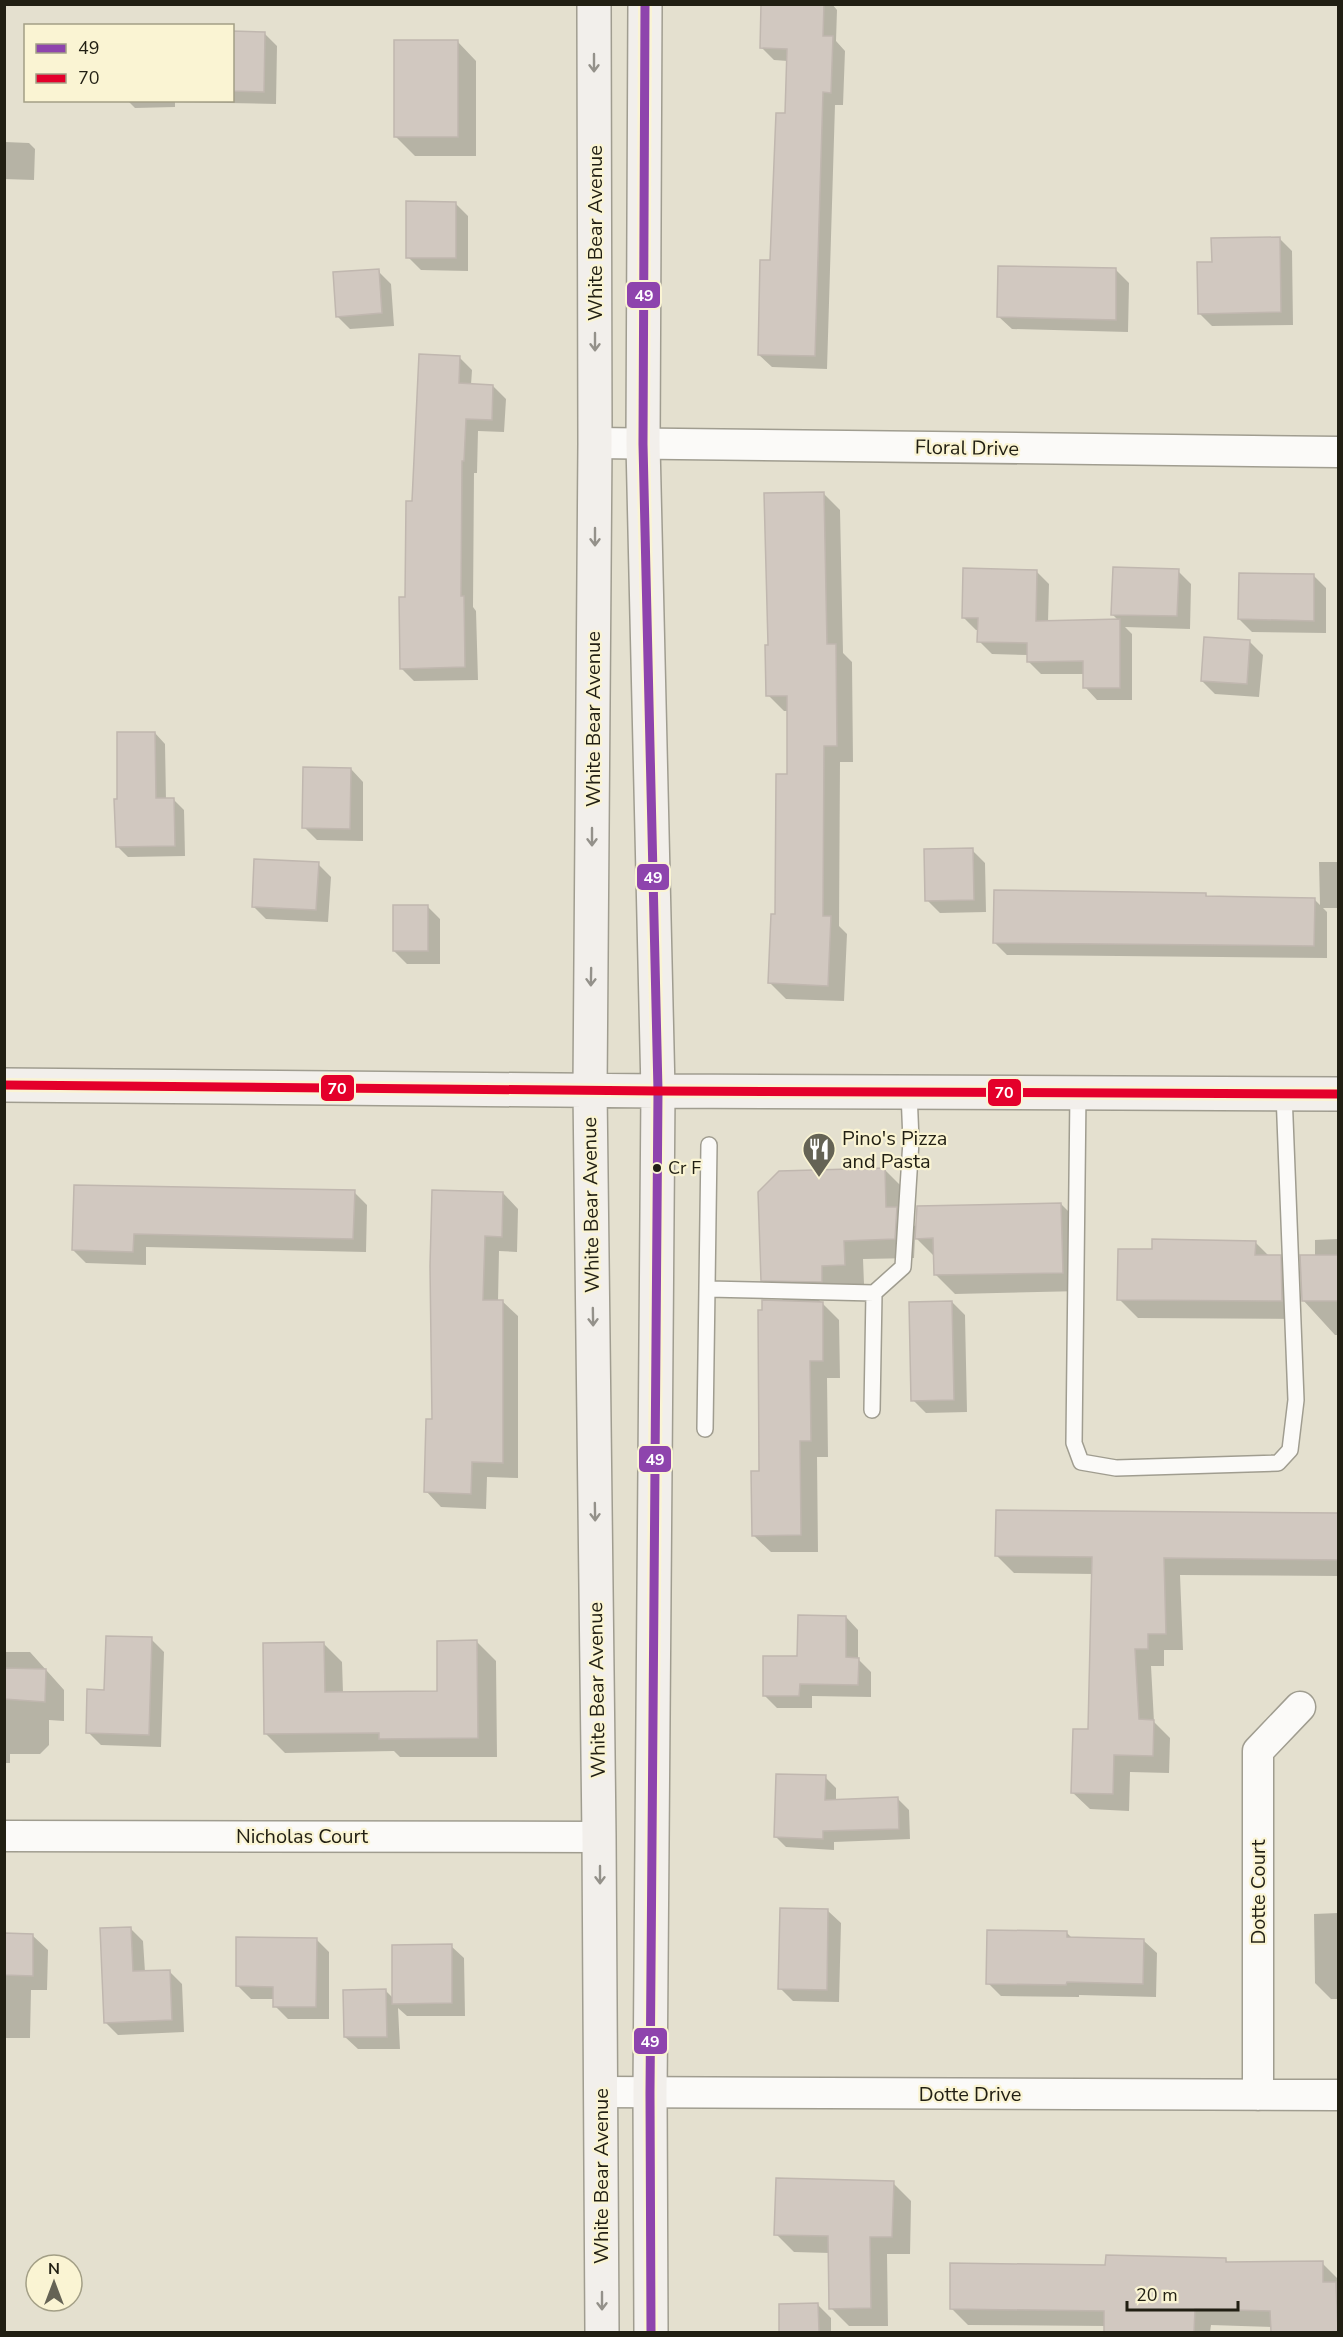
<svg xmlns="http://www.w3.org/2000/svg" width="1343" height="2337" viewBox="0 0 1343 2337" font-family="'Nunito Sans',sans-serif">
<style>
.shadow{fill:#0003}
.building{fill:#d1c8c0;stroke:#c0b7af;stroke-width:1.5}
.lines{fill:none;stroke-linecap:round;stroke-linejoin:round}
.lane-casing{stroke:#a09d90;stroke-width:18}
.street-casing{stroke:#a09d90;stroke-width:33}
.secondary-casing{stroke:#a09d90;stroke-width:36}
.lane{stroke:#fbfaf8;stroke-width:15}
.street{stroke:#fbfaf8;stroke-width:30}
.secondary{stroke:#f2efeb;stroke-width:33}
.bus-1-casing{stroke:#faf4d3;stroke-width:14}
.bus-2-casing{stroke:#faf4d3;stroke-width:14}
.bus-1{stroke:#8e44ad;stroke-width:9}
.bus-2{stroke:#e4002b;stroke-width:9}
.oneway{stroke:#94918a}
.bus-dot{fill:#211f13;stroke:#faf4d3;stroke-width:2}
.labels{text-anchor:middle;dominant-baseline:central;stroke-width:4.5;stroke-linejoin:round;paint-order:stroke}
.bus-label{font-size:18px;fill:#211f13;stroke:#faf4d3;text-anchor:start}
.street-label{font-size:20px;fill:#211f13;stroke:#faf4d3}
.poi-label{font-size:20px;fill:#211f13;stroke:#faf4d3;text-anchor:start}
.line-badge{stroke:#faf4d3;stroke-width:2}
.badge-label{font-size:16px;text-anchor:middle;font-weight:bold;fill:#fff}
</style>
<rect width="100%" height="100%" fill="#e4e0cf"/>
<path class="shadow" d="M 763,4 L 832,4 L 837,10 L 836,41 L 845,51 L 843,105 L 835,105 L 827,369 L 772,367 L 759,355 L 772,262 L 786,115 L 788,61 L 774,60 L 761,47 Z
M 232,33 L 265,34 L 277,46 L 276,104 L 175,102 L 175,107 L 135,108 L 127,100 L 232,100 Z
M 457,41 L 476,61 L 476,156 L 415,156 L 396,137 Z
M 4,124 L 5,142 L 29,143 L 35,149 L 34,180 L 4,179 Z
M 455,203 L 468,216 L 468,271 L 421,270 L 408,257 Z
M 1279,238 L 1292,251 L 1293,325 L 1212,326 L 1199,313 L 1213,263 Z
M 1116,270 L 1129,283 L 1128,332 L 1012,329 L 999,317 Z
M 378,271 L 391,284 L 394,326 L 350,329 L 337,316 Z
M 459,357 L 472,370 L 471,385 L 493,386 L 506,399 L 504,432 L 478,431 L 477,473 L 474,473 L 473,607 L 476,611 L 478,680 L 414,681 L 401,668 L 413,503 Z
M 823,493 L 840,510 L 843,653 L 852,662 L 853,762 L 840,762 L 839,926 L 847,934 L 844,1001 L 786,999 L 769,982 L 789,776 L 788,711 L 784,711 L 768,695 L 770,647 Z
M 1036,571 L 1049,584 L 1048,622 L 1119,621 L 1112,614 L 1178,571 L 1191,584 L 1190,629 L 1125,627 L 1132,634 L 1132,700 L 1097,700 L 1085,687 L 1084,674 L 1041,674 L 1028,661 L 1028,655 L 992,654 L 979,641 L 979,630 L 976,630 L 963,617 Z
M 1314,576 L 1326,588 L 1326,633 L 1252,632 L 1239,619 Z
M 1250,642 L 1263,655 L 1259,697 L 1215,694 L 1202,681 Z
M 155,733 L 165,744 L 166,800 L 173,799 L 184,810 L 185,856 L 128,857 L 117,846 L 118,801 Z
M 351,769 L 363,782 L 363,841 L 317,840 L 304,827 Z
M 972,850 L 985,863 L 986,912 L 940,913 L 927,900 Z
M 1319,862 L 1338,862 L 1338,908 L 1323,908 L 1327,912 L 1327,958 L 1007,955 L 994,942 L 1205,894 L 1208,898 L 1314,899 L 1320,905 Z
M 318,864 L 331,877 L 328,922 L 266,919 L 253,906 Z
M 427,906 L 440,919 L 440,964 L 407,964 L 394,951 Z
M 884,1169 L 903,1188 L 904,1216 L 917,1228 L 1061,1204 L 1080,1223 L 1082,1291 L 955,1294 L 935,1274 L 935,1257 L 915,1237 L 914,1258 L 863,1259 L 864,1284 L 841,1285 L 841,1301 L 819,1300 L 839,1320 L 840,1378 L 827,1378 L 828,1457 L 817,1457 L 818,1552 L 771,1552 L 753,1535 L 785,1302 L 763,1280 Z
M 75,1187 L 354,1192 L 367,1205 L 366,1252 L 146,1247 L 146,1265 L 86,1263 L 73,1250 Z
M 503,1193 L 518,1209 L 517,1252 L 499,1251 L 498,1301 L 502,1301 L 518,1316 L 518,1478 L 487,1477 L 486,1509 L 441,1507 L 426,1491 L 434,1421 L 432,1266 Z
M 1338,1239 L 1338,1335 L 1335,1335 L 1303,1300 L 1315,1256 L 1315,1240 Z
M 1255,1242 L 1269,1256 L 1280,1256 L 1299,1276 L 1301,1319 L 1138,1318 L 1119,1299 Z
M 952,1302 L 965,1315 L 967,1412 L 926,1413 L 913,1400 Z
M 997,1511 L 1338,1515 L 1338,1576 L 1180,1575 L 1183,1650 L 1164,1650 L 1164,1666 L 1151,1666 L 1154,1722 L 1170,1738 L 1169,1773 L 1130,1772 L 1129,1811 L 1090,1809 L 1072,1792 L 1090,1731 L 1093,1574 L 1014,1573 L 997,1556 Z
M 846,1617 L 858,1630 L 858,1659 L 871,1672 L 871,1697 L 812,1696 L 812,1708 L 777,1708 L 764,1695 L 799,1658 Z
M 151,1639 L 164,1652 L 161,1747 L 101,1745 L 88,1732 Z
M 477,1642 L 496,1661 L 497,1757 L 400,1757 L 394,1751 L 285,1753 L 266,1734 L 323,1643 L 342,1662 L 343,1693 L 439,1692 Z
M 4,1652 L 30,1652 L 64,1690 L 64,1721 L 49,1720 L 49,1745 L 40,1754 L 10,1754 L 10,1763 L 4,1763 Z
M 825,1777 L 836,1788 L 836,1801 L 898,1799 L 909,1810 L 910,1839 L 834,1842 L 834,1850 L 786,1847 L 775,1836 Z
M 828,1911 L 841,1923 L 839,2002 L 793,2001 L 780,1988 Z
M 1338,1913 L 1338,1999 L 1331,1999 L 1315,1983 L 1314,1914 Z
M 130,1928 L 143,1941 L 145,1972 L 169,1971 L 182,1984 L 184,2032 L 118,2035 L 105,2022 Z
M 1067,1933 L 1073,1939 L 1144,1941 L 1157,1953 L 1156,1997 L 1079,1995 L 1079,1997 L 1001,1996 L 988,1983 Z
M 4,1935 L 32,1935 L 48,1950 L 47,1990 L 31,1990 L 30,2038 L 4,2038 Z
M 316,1939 L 329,1952 L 329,2019 L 288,2019 L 275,2006 L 275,1999 L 251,1999 L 238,1986 Z
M 451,1946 L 464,1958 L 465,2016 L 407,2016 L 398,2008 L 400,2049 L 358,2049 L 345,2037 L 385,1990 L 394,1999 Z
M 893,2183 L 911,2201 L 910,2254 L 887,2254 L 888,2326 L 849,2326 L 831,2308 L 830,2253 L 794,2252 L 776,2234 Z
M 1225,2259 L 1229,2264 L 1322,2263 L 1338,2279 L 1338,2332 L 1272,2332 L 1272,2327 L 1211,2325 L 1210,2332 L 1105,2332 L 1106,2326 L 968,2325 L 951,2308 L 1107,2266 Z
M 780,2305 L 818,2305 L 831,2318 L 831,2332 L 781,2332 Z"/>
<path class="building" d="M 761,4 L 824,4 L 823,36 L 833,36 L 831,93 L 823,92 L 815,356 L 758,355 L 760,260 L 770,260 L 776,113 L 785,113 L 787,49 L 760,48 Z
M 232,31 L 265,32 L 264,92 L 232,91 Z
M 394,40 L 458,40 L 458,137 L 394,137 Z
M 406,201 L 456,202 L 456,258 L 406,258 Z
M 1280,237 L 1281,312 L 1198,314 L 1197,262 L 1212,262 L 1211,238 Z
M 998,266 L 1116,268 L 1116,320 L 997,317 Z
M 379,269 L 382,313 L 336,317 L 333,272 Z
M 419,354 L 460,356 L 459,383 L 493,385 L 492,420 L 466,419 L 464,461 L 462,461 L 461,596 L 464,596 L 465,667 L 400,669 L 399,597 L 405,597 L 406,501 L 412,501 Z
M 824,492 L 827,644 L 836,644 L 837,746 L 824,746 L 823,916 L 831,916 L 828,986 L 768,983 L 771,914 L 775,914 L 776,774 L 787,774 L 787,696 L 766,696 L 765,645 L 768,645 L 764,493 Z
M 1113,567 L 1179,569 L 1177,616 L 1111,615 Z
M 963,568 L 1037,570 L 1036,621 L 1120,619 L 1120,688 L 1083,688 L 1083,661 L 1027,662 L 1027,643 L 977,642 L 978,618 L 962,618 Z
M 1239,573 L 1314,574 L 1314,621 L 1238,619 Z
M 1204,637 L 1250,640 L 1247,684 L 1201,681 Z
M 117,732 L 155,732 L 156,798 L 174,798 L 175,846 L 116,847 L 114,799 L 117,799 Z
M 303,767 L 351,768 L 350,829 L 302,828 Z
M 973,848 L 974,900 L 925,901 L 924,849 Z
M 254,859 L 319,862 L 316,910 L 252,907 Z
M 994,890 L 1206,893 L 1206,896 L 1315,898 L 1314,946 L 993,943 Z
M 393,905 L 428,905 L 428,951 L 393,951 Z
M 885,1168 L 886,1207 L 897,1207 L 895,1239 L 844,1241 L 845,1265 L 822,1266 L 822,1282 L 761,1281 L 758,1192 L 779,1171 Z
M 74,1185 L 355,1190 L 353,1239 L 134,1234 L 133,1252 L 72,1250 Z
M 432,1190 L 503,1192 L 502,1237 L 485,1236 L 483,1300 L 503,1300 L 503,1463 L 472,1462 L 471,1494 L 424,1492 L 426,1419 L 432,1419 L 430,1266 Z
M 1061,1203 L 1063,1273 L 934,1275 L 933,1238 L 915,1239 L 917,1206 Z
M 1152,1239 L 1256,1241 L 1255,1255 L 1281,1255 L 1282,1301 L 1117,1300 L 1118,1249 L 1152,1249 Z
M 1300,1255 L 1338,1255 L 1338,1301 L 1302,1301 Z
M 762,1300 L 823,1302 L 823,1361 L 810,1361 L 811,1441 L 800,1441 L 801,1535 L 752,1536 L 751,1471 L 759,1471 L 758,1310 L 762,1310 Z
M 952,1301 L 954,1400 L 911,1401 L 909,1302 Z
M 996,1510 L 1338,1513 L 1338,1560 L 1164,1558 L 1166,1634 L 1148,1634 L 1148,1649 L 1135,1649 L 1139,1719 L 1154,1720 L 1153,1756 L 1114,1755 L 1113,1794 L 1071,1793 L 1073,1729 L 1088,1729 L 1092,1557 L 995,1556 Z
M 798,1615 L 846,1616 L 846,1657 L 859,1658 L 858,1685 L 800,1684 L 799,1696 L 763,1696 L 763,1656 L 797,1656 Z
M 106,1636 L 152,1637 L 149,1735 L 86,1733 L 87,1689 L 104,1690 Z
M 477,1640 L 478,1738 L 379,1739 L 379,1733 L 264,1734 L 263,1643 L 324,1642 L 325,1692 L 437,1691 L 437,1641 Z
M 4,1668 L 46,1669 L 45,1702 L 4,1699 Z
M 776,1774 L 826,1775 L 825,1800 L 898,1797 L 899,1829 L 823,1831 L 823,1839 L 774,1837 Z
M 780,1908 L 828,1909 L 827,1990 L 778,1989 Z
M 131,1927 L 133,1971 L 170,1970 L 172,2020 L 104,2023 L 100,1928 Z
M 987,1930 L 1067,1931 L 1067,1937 L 1144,1939 L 1143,1984 L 1067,1982 L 1066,1985 L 986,1984 Z
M 4,1933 L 33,1934 L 33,1976 L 4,1975 Z
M 236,1937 L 317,1938 L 316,2007 L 273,2007 L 273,1987 L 236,1986 Z
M 452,1944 L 452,2003 L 392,2004 L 392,1945 Z
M 386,1989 L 387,2037 L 344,2037 L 343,1990 Z
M 776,2178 L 894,2181 L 892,2237 L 870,2237 L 871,2308 L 829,2309 L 828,2236 L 774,2235 Z
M 1106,2255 L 1226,2258 L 1226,2262 L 1323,2261 L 1323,2282 L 1336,2282 L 1338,2332 L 1271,2332 L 1270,2311 L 1195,2309 L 1194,2332 L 1104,2332 L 1104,2311 L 950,2309 L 950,2263 L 1105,2265 Z
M 818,2303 L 819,2332 L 779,2332 L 779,2304 Z"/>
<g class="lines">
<defs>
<path id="lane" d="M 1078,1093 L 1074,1443 L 1081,1462 L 1116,1468 L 1278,1463 L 1290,1450 L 1296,1400 L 1284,1093
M 708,1289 L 874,1293
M 872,1410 L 874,1293 L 903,1267 L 911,1141 L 909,1092
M 705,1429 L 709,1145"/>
<path id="street" d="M 595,443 L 1338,452
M 4,1836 L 599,1837
M 601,2092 L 1338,2095
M 1258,2095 L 1258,1751 L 1300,1707"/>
<path id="secondary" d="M 594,4 L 595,443 L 590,1090 L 599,1837 L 602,2332
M 645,4 L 643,444 L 658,1091 L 650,2093 L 651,2332
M 4,1085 L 658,1091 L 1338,1094"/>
</defs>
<use href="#lane" class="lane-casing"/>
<use href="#street" class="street-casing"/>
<use href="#secondary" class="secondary-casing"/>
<use href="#lane" class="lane"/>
<use href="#street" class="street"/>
<use href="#secondary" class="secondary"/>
<defs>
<path id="bus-1" d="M 645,4 L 643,444 L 658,1091 L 650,2093 L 651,2332"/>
<path id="bus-2" d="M 4,1085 L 658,1091 L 1338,1094"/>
</defs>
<use href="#bus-1" class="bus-1-casing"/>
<use href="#bus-2" class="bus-2-casing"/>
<use href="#bus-1" class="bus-1"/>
<use href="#bus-2" class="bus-2"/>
</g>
<defs><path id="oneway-shaft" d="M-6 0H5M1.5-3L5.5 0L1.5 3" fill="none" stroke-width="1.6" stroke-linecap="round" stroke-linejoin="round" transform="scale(1.5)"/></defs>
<g class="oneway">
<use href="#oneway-shaft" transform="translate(594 63) rotate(90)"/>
<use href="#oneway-shaft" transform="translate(595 342) rotate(90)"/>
<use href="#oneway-shaft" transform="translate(595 537) rotate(90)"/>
<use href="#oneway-shaft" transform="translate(592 837) rotate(90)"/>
<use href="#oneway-shaft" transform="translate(591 977) rotate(91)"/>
<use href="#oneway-shaft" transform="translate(593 1317) rotate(89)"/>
<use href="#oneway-shaft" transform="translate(595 1512) rotate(89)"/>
<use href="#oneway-shaft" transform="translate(600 1875) rotate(90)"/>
<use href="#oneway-shaft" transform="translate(602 2301) rotate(90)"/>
</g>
<defs>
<symbol id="restaurant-pin" viewBox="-11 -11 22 30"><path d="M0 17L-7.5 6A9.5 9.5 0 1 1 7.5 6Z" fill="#656355" stroke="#faf4d3"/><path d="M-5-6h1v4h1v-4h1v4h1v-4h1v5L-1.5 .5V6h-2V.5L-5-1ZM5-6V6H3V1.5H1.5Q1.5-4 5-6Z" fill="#fff"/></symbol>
</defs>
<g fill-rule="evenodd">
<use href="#restaurant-pin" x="800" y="1130" width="38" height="52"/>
</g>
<circle class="bus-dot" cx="657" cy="1168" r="5"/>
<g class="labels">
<g class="bus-label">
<text x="668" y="1168">Cr F</text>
</g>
<g class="street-label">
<text transform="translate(595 233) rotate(-90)">White Bear Avenue</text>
<text transform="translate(967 448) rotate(1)">Floral Drive</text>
<text transform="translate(593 719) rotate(-90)">White Bear Avenue</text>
<text transform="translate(591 1205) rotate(-91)">White Bear Avenue</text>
<text transform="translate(597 1690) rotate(-91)">White Bear Avenue</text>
<text x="302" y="1836">Nicholas Court</text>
<text transform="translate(1258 1892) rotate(-90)">Dotte Court</text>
<text x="970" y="2094">Dotte Drive</text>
<text transform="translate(601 2176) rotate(-90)">White Bear Avenue</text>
</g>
<g class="poi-label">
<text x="842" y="1138">Pino's Pizza<tspan x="842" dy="23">and Pasta</tspan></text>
</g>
</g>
<g class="line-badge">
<rect x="626" y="281" width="35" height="28" rx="6" fill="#8e44ad"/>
<rect x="636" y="863" width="34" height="28" rx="6" fill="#8e44ad"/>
<rect x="320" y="1074" width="35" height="28" rx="6" fill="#e4002b"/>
<rect x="987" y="1078" width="35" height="29" rx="6" fill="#e4002b"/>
<rect x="638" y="1445" width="34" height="28" rx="6" fill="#8e44ad"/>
<rect x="633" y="2027" width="35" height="28" rx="6" fill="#8e44ad"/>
</g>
<g class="badge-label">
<text x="644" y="301">49</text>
<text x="653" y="883">49</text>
<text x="337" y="1094">70</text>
<text x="1004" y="1098">70</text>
<text x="655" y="1465">49</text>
<text x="650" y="2047">49</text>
</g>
<rect width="1343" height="2337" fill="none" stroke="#211f13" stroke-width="12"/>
<rect x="24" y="24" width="210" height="78" fill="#faf4d3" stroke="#a39f86" stroke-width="1.5"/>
<rect x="36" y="44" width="30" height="9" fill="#8e44ad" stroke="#a39f86" stroke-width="1.5"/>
<text x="78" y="54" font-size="18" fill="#211f13">49</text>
<rect x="36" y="74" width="30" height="9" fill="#e4002b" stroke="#a39f86" stroke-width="1.5"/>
<text x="78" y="84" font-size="18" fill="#211f13">70</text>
<g transform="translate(54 2283)"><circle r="28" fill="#faf4d3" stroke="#a39f86" stroke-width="1.5"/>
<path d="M0-4.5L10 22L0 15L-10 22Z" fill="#656355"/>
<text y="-9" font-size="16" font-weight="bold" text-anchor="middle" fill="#211f13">N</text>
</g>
<path d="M1127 2301v9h111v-9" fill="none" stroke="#211f13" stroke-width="3"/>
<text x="1136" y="2301" font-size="18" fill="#211f13" stroke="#faf4d3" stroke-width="4.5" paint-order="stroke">20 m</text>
</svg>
